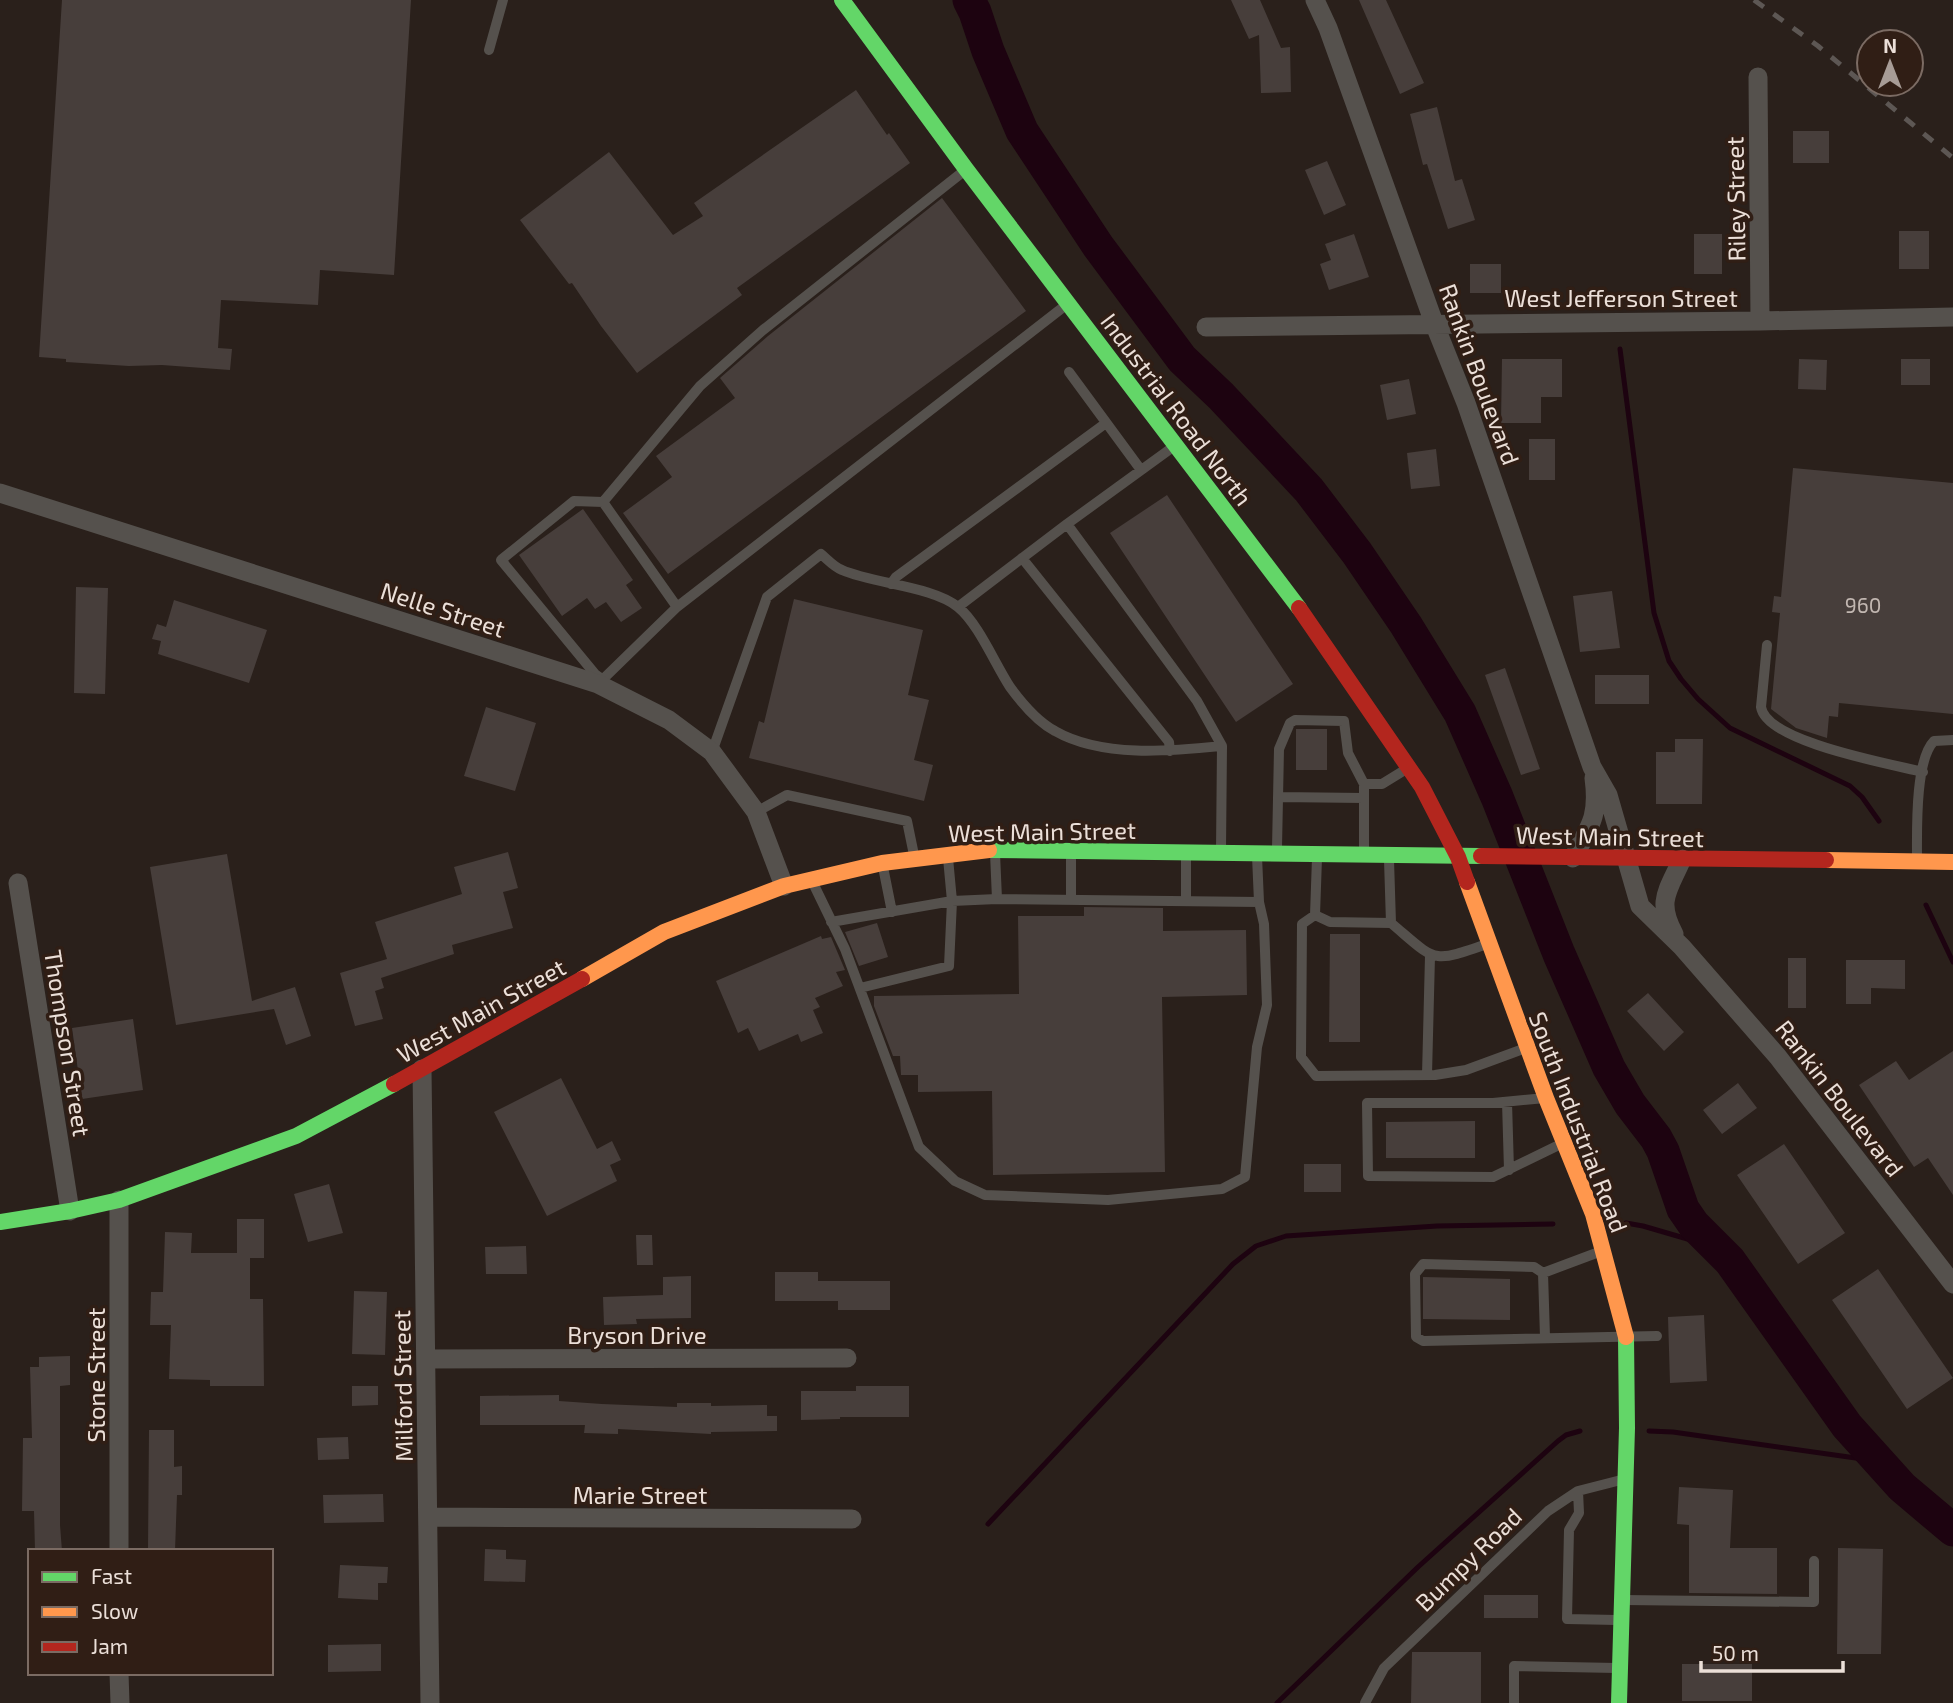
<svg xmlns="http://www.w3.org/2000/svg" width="1953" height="1703" viewBox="0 0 1953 1703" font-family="'Exo 2',sans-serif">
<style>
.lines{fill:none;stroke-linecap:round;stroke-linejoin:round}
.stream{stroke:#1d0310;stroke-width:5}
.river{stroke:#1d0310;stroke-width:33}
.building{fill:#473e3b}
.lane{stroke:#55514d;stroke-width:10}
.street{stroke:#55514d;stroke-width:19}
.fast{stroke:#63d668;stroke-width:16}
.slow{stroke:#ff974d;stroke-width:16}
.jam{stroke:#b3261e;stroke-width:16}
.rail{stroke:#5d5754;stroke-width:5;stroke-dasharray:12 12;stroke-linecap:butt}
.labels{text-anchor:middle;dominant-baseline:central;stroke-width:7;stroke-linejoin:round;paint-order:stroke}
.number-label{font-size:21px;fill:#c2b7b1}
.street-label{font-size:24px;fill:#ebdfd8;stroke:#301e15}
</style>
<rect width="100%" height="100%" fill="#2a201b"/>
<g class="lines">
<path class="stream" d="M 1620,349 L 1654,613 L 1669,661 L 1681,679 L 1698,699 L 1730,728 L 1850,786 L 1862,797 L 1879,821
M 1926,905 L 1953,962
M 1626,1223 L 1643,1226 L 1715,1247
M 1649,1431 L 1673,1432 L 1877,1461
M 988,1524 L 1233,1264 L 1256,1246 L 1286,1236 L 1437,1226 L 1553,1224
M 1277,1703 L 1418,1567 L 1558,1441 L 1566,1435 L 1580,1431"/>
<path class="river" d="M 969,0 L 975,12 L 988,51 L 1022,131 L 1098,246 L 1182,359 L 1221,396 L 1309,490 L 1357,553 L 1406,625 L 1460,713 L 1497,797 L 1559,954 L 1609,1068 L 1630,1104 L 1656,1138 L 1663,1151 L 1683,1209 L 1694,1225 L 1730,1261 L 1847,1426 L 1902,1487 L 1953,1530"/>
</g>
<path class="building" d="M 62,0 L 411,0 L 394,275 L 320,270 L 318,305 L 221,300 L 218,348 L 232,349 L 230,370 L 162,365 L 129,366 L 66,362 L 66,359 L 39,357 Z
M 1231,0 L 1260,0 L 1281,48 L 1290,47 L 1291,92 L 1261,93 L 1259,35 L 1249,39 Z
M 1359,0 L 1386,0 L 1424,83 L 1400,94 Z
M 856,90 L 887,135 L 889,133 L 910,163 L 737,288 L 742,295 L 637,373 L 601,326 L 572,283 L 569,284 L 520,220 L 609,152 L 673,235 L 703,216 L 694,203 Z
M 1437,107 L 1455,181 L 1462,179 L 1475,220 L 1448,229 L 1427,164 L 1423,165 L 1410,114 Z
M 1793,131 L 1829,131 L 1829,163 L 1793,163 Z
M 1327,161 L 1346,205 L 1324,215 L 1305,170 Z
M 942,198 L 1026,311 L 668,574 L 623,513 L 672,477 L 656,456 L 735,398 L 720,378 L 768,336 Z
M 1899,231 L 1929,231 L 1929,269 L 1899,269 Z
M 1354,234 L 1369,277 L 1329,290 L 1320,264 L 1331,260 L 1325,244 Z
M 1694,234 L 1722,234 L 1722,274 L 1694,274 Z
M 1470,264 L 1501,264 L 1501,293 L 1470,293 Z
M 1502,359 L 1562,359 L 1562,397 L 1541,397 L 1541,423 L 1501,423 Z
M 1799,359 L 1827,360 L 1826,390 L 1798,389 Z
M 1901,359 L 1930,359 L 1930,385 L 1901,385 Z
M 1409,379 L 1416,414 L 1387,420 L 1380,385 Z
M 1529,439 L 1555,439 L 1555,480 L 1529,480 Z
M 1436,449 L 1440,486 L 1411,489 L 1407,453 Z
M 1793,468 L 1953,483 L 1953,714 L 1839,703 L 1838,717 L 1829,716 L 1827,738 L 1796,728 L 1771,709 L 1780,613 L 1772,612 L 1774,596 L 1781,597 Z
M 1167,495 L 1293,684 L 1236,722 L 1110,533 Z
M 583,509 L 633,580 L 626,585 L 642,608 L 621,622 L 606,602 L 595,609 L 587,598 L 562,616 L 519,555 Z
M 76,587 L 108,588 L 105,694 L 74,693 Z
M 1612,591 L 1620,648 L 1580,652 L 1573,596 Z
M 794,599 L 923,630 L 908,695 L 929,700 L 914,760 L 933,765 L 924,801 L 749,758 L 759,721 L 764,723 Z
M 174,600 L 267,630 L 249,683 L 158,654 L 161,641 L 152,639 L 157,624 L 166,627 Z
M 1505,668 L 1540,769 L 1521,775 L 1485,675 Z
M 1595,675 L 1649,675 L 1649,704 L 1595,704 Z
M 486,707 L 536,723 L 515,791 L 464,776 Z
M 1296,729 L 1327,729 L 1327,770 L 1296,770 Z
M 1675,739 L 1703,739 L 1702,804 L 1656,804 L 1656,752 L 1675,752 Z
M 508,852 L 518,888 L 503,892 L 513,928 L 452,945 L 454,954 L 381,978 L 384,988 L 375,991 L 383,1019 L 355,1026 L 340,973 L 387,959 L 375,922 L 462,894 L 454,867 Z
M 227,854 L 252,1001 L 295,987 L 311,1036 L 286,1045 L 274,1009 L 176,1025 L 150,867 Z
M 1084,907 L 1163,908 L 1163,931 L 1246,930 L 1247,995 L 1162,997 L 1165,1172 L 993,1175 L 992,1091 L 918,1092 L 918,1075 L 901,1075 L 900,1056 L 893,1056 L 874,1006 L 874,996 L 1019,994 L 1018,916 L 1084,916 Z
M 877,923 L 888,957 L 859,966 L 845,932 Z
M 1330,934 L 1360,934 L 1360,1042 L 1329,1042 Z
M 821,936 L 822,939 L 831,937 L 845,970 L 836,972 L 843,986 L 815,998 L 820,1007 L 813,1010 L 823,1033 L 801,1042 L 798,1034 L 759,1051 L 748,1028 L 738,1033 L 716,981 Z
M 1788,958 L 1806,958 L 1806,1008 L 1788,1008 Z
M 1846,960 L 1905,960 L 1905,989 L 1871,988 L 1871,1004 L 1846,1004 Z
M 1648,993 L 1684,1032 L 1664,1051 L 1627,1011 Z
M 133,1019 L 143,1090 L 82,1099 L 72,1028 Z
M 1953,1051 L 1953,1195 L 1928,1158 L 1914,1167 L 1859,1085 L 1896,1061 L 1909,1080 Z
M 561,1078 L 597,1149 L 612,1141 L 621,1160 L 610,1165 L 617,1181 L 547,1216 L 494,1112 Z
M 1738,1083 L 1757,1108 L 1722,1134 L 1703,1110 Z
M 1475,1121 L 1475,1158 L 1386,1158 L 1386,1122 Z
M 1784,1144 L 1845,1233 L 1798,1264 L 1737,1175 Z
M 1304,1164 L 1341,1164 L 1341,1192 L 1304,1192 Z
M 329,1184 L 343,1233 L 308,1242 L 294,1194 Z
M 237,1219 L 264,1219 L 264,1258 L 250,1258 L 250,1299 L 263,1299 L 264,1386 L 210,1386 L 210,1380 L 169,1379 L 171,1325 L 150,1325 L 151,1292 L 163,1292 L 165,1232 L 192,1233 L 191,1253 L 237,1253 Z
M 636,1235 L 652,1235 L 653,1265 L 637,1265 Z
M 526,1246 L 527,1274 L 486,1274 L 485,1247 Z
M 1878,1269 L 1953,1378 L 1907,1409 L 1832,1300 Z
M 775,1272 L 818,1272 L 818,1281 L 890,1281 L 890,1310 L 838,1310 L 838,1301 L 775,1301 Z
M 691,1276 L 691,1318 L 636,1319 L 637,1324 L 604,1325 L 603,1297 L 663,1295 L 663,1277 Z
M 1423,1277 L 1510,1279 L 1510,1320 L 1423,1319 Z
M 354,1291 L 387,1292 L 385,1355 L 352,1354 Z
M 1704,1315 L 1707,1381 L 1670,1383 L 1668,1317 Z
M 70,1356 L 70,1385 L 60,1386 L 60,1525 L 62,1551 L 35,1551 L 34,1511 L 22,1511 L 23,1438 L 32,1438 L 30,1367 L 39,1367 L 39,1357 Z
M 352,1386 L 378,1386 L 378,1405 L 352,1406 Z
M 856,1386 L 909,1386 L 909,1417 L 840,1417 L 840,1419 L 801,1420 L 801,1391 L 856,1391 Z
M 559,1395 L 559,1401 L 602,1404 L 677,1407 L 677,1403 L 711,1403 L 711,1406 L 767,1405 L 767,1416 L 777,1416 L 777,1431 L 711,1432 L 711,1434 L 618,1429 L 618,1434 L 584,1433 L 585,1425 L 480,1425 L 480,1396 Z
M 149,1430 L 174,1430 L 174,1467 L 182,1466 L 182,1495 L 177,1495 L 175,1551 L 148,1551 Z
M 348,1437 L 349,1459 L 318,1460 L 317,1438 Z
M 1679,1487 L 1733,1490 L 1730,1548 L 1777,1548 L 1777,1594 L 1689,1593 L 1689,1525 L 1677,1524 Z
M 383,1494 L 384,1522 L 324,1523 L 323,1495 Z
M 1838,1548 L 1883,1549 L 1881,1654 L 1837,1654 Z
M 485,1549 L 506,1550 L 506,1559 L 526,1560 L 525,1582 L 484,1581 Z
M 340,1565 L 388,1567 L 387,1583 L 378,1583 L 378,1600 L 338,1598 Z
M 1484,1595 L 1538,1595 L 1538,1618 L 1484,1618 Z
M 381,1644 L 381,1671 L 328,1672 L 328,1645 Z
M 1412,1652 L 1481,1652 L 1481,1703 L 1411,1703 Z
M 1682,1664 L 1752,1664 L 1752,1701 L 1682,1701 Z"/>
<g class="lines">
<path class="lane" d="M 489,50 L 503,0
M 1069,372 L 1141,470
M 1173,447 L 1067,524 L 1197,701 L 1222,746
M 1022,558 L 1169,742 L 1170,751
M 891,584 L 896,577 L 1106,423
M 677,607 L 1066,305
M 958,607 L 1067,524
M 1767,645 L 1761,707 C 1766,742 1891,764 1923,772
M 602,679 L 595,674 L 501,560 L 574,501 L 603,502
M 598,684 L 677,607 L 603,502 L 700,386 L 763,330 L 964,171
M 712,752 L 767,597 L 821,554 C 827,559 834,567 842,570 C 874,584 932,586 958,607 C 978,623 995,664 1010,687 C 1021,702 1038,722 1055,731 C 1102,758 1171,751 1222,746 L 1221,850
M 1364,784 L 1382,784 L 1408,768
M 1278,797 L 1364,798
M 756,812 L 787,795 L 907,821 L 914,855
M 1277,848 L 1279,749 L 1290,723 L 1295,720 L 1344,721 L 1348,753 L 1364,784 L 1364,852
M 995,853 L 997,899
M 1071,855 L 1071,898
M 1317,858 L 1315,915 L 1302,924 L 1301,1057 L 1316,1076 L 1435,1075 L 1466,1070 L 1526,1048
M 1917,858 C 1917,831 1915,760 1934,741 L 1953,740
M 1389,860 L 1391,923
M 883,867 L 892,912
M 813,883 L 845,949 L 919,1147 L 955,1181 L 985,1195 L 1108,1200 L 1222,1189 L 1245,1177 L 1257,1047 L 1267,1005 L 1264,924 L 1259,902 L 1257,856
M 1186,901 L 1186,857
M 1315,915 L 1330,922 L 1391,923 C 1436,961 1430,964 1487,944
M 831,922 L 952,901 L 997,899 L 1259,902
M 860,988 L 949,966 L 952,901 L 948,858
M 1427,1075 L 1430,956
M 1545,1098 L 1493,1103 L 1367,1103 L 1368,1176 L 1493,1177 L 1563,1143
M 1507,1102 L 1509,1170
M 1599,1252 L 1543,1273 L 1534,1267 L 1423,1264 L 1415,1274 L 1416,1337 L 1423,1341 L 1657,1336
M 1543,1273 L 1545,1337
M 1578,1491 L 1579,1513 L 1569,1530 L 1567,1619 L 1617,1620
M 1623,1600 L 1814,1602 L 1814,1561
M 1365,1703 L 1384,1668 L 1548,1511 L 1578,1491 L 1621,1480
M 1514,1703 L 1514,1666 L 1617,1668"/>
<path class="street" d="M 1315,0 L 1328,28 L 1434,323 L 1466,403 L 1592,767 L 1608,795 L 1640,906 L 1682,947 L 1778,1057 L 1953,1284
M 1758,77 L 1760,321
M 1206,327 L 1760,321 L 1953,317
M 0,493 L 598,684 L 669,720 L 712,752 L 756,812 L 784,886
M 1573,858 C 1591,825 1599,816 1594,778
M 18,883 L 70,1211
M 1674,934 C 1656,901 1668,891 1682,859
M 422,1069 L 430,1703
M 119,1200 L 119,1551
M 426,1359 L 847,1358
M 428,1517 L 852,1519
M 119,1673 L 120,1703"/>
<path class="fast" d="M 842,0 L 966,169 L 1299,608
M 989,850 L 1481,856
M 0,1222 L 70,1211 L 119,1200 L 296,1136 L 394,1084
M 1619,1703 L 1627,1428 L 1626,1337"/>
<path class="slow" d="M 1826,860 L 1953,862
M 1467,882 L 1546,1098 L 1593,1214 L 1626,1337
M 582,979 L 664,932 L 784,886 L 882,863 L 989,850"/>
<path class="jam" d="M 1299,608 L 1422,787 L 1458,857 L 1467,882
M 1481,856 L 1826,860
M 394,1084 L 582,979"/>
<path class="rail" d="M 1754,0 L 1818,46 L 1953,158"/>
</g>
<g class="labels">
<g class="number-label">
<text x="1863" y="604">960</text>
</g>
<g class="street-label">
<text transform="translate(1735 199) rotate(-91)">Riley Street</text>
<text x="1621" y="297">West Jefferson Street</text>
<text transform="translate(1480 374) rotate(70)">Rankin Boulevard</text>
<text transform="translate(1177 409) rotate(53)">Industrial Road North</text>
<text transform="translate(443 609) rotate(18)">Nelle Street</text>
<text transform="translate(1042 831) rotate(-1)">West Main Street</text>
<text transform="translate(1610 836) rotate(1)">West Main Street</text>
<text transform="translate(481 1010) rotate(-29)">West Main Street</text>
<text transform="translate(68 1043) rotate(81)">Thompson Street</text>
<text transform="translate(1840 1098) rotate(52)">Rankin Boulevard</text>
<text transform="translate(1579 1122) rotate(69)">South Industrial Road</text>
<text x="637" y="1334">Bryson Drive</text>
<text transform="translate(95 1375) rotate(-90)">Stone Street</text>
<text transform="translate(402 1386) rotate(-91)">Milford Street</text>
<text x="640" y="1494">Marie Street</text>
<text transform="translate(1468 1559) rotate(-44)">Bumpy Road</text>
</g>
</g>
<rect x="28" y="1549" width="245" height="126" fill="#301e15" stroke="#7b6b63" stroke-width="2"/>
<rect x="42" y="1572" width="35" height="10" fill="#63d668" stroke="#7b6b63" stroke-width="2"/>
<text x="91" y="1584" font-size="21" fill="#ebdfd8">Fast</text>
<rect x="42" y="1607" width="35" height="10" fill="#ff974d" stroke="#7b6b63" stroke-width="2"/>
<text x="91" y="1619" font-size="21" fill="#ebdfd8">Slow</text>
<rect x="42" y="1642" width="35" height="10" fill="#b3261e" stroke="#7b6b63" stroke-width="2"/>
<text x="91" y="1654" font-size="21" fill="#ebdfd8">Jam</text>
<g transform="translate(1890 63)"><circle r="33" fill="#301e15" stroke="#7b6b63" stroke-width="2"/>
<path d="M0-5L12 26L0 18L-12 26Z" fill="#a79c96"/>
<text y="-10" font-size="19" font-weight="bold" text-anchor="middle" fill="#ebdfd8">N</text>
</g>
<path d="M1701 1661v10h142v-10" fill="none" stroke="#ebdfd8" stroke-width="3.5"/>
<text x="1712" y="1661" font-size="21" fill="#ebdfd8" stroke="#301e15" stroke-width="5" paint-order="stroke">50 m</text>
</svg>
